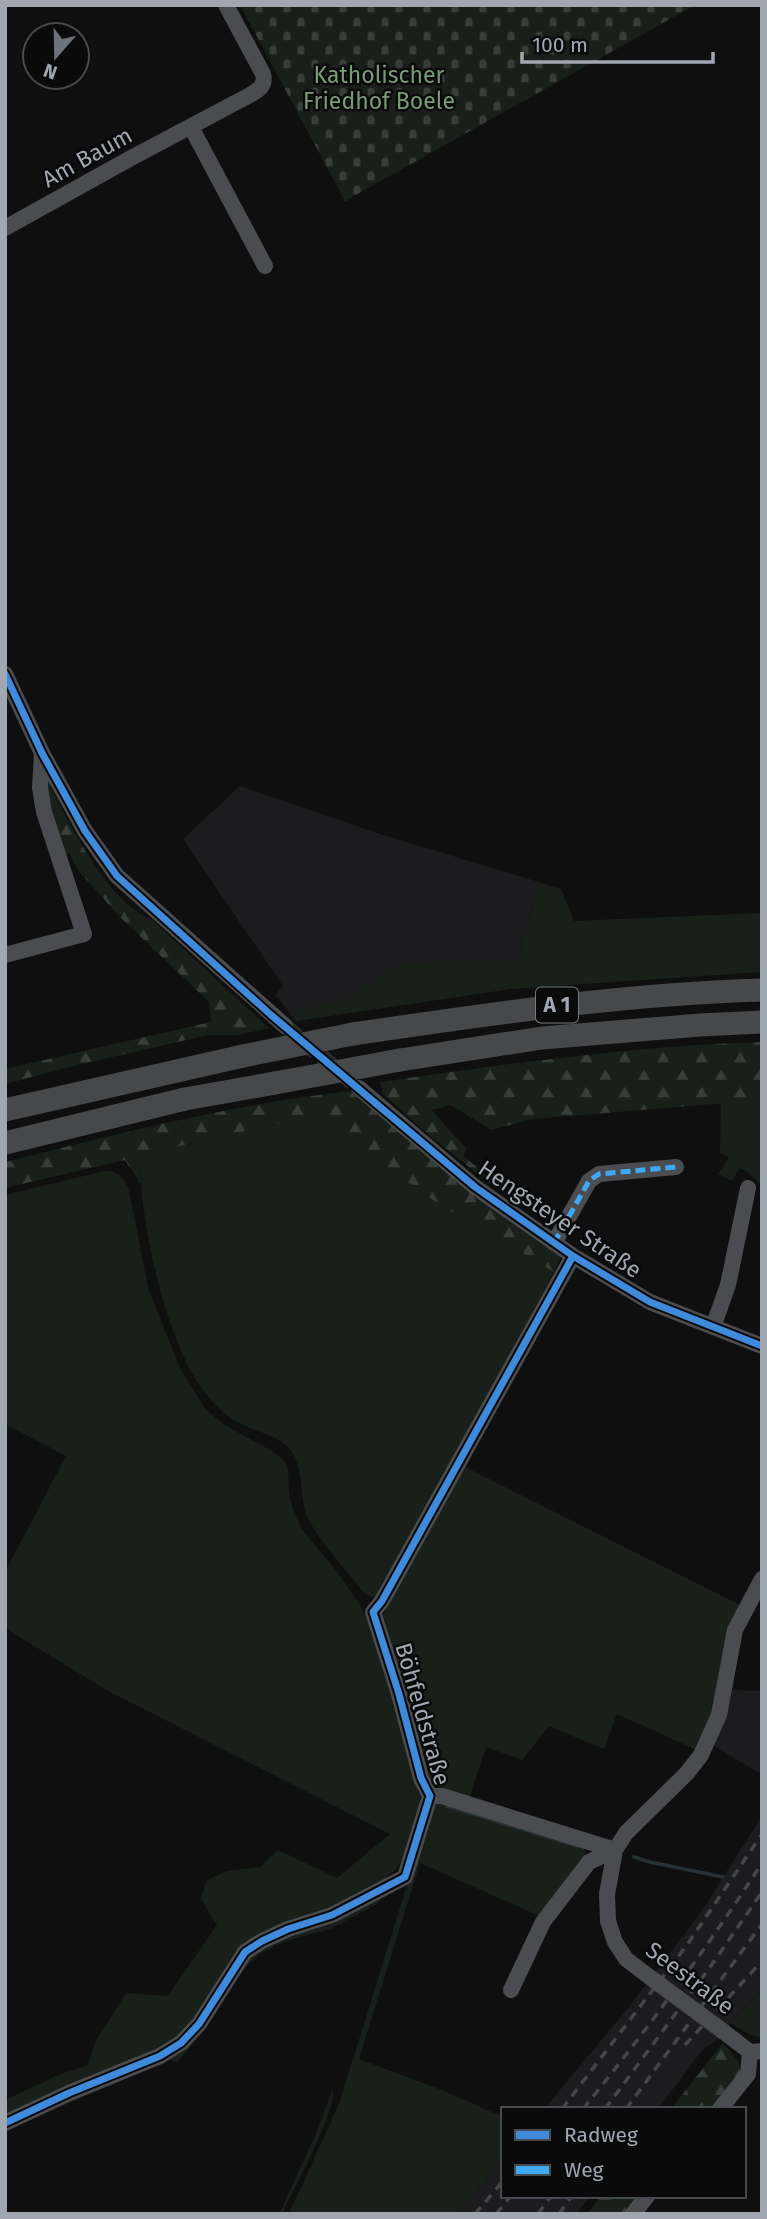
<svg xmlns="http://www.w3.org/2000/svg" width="767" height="2219" viewBox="0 0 767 2219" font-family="'Fira Sans',sans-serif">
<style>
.built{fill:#1c1c1e}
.green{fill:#19201a}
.forest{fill:url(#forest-firs)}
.cemetery{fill:url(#cemetery-stones)}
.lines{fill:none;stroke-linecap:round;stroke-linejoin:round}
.stream{stroke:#273034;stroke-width:3.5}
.minor-tunnel{stroke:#2c2d30;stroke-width:16;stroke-dasharray:16 8;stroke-linecap:butt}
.minor{stroke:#4a4c4f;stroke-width:16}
.highway{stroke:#46484a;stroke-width:23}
.rail{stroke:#444648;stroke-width:3.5;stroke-dasharray:9 7;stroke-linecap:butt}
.minor-bridge{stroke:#4a4c4f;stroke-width:16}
.highway-bridge{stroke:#46484a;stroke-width:23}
.quiet{stroke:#3fa9f5;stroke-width:5;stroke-dasharray:10 5;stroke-linecap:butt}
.cycleway-casing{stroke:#0a0a0b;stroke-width:11}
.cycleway{stroke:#408adc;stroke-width:7}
.labels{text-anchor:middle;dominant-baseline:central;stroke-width:5;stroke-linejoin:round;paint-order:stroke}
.shield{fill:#0a0a0b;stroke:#73787f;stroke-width:2}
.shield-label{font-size:21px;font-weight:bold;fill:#a0a7b1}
.park-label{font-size:23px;fill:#799c77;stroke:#0a0a0b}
.street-label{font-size:23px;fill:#a0a7b1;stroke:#0a0a0b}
</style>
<defs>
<pattern id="forest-firs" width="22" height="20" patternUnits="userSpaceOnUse" patternTransform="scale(1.75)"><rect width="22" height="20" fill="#19201a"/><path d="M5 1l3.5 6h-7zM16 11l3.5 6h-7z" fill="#373e39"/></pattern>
<pattern id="cemetery-stones" width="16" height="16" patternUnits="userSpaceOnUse" patternTransform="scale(1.75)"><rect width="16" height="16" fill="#19201a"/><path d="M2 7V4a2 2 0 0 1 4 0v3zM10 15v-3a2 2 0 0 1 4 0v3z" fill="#373e39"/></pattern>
</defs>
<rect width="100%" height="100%" fill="#0f0f10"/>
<path class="built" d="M 240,786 L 380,834 L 539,882 L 510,989 L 296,1021 L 275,995 L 283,986 L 183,839 Z
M 732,1690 L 762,1691 L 762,1775 L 713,1745 L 729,1705 Z
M 762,1816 L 762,1990 L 730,2023 L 719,2039 L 703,2049 L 658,2109 L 544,2109 L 628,2008 L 701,1912 Z
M 503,2159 L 503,2196 L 590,2196 L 576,2214 L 457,2214 Z"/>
<path class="green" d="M 539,882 L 561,889 L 574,921 L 762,913 L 762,972 L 510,989 L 296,1021 L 296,1012 L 348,997 L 403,963 L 518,959 Z
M 762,1100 L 762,1183 L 760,1184 L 748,1172 L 740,1168 L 732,1181 L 718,1174 L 729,1157 L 720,1153 L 721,1103 Z
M 323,1113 L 373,1158 L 439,1204 L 554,1272 L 380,1596 L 376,1598 L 366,1595 C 350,1574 315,1537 306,1514 C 300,1494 303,1469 292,1452 C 281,1435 258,1433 242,1424 C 231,1419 220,1410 212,1401 C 167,1354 139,1219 140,1155 Z
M 104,1171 C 118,1170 124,1178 129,1190 L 148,1288 L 180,1368 L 206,1410 L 225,1425 L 270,1450 L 284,1460 L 288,1469 L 289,1492 L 292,1507 L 302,1529 L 338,1573 L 360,1605 L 375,1637 L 420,1797 L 419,1808 L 405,1856 L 396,1869 L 373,1888 L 338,1907 L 265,1935 L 194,2022 L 176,2040 L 5,2117 L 5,2100 L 63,2073 L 88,2065 L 95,2042 L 126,1993 L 168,1996 L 217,1925 L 201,1899 L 206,1881 L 226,1871 L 260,1867 L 278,1850 L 337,1878 L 390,1834 L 108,1691 L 5,1628 L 5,1572 L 66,1456 L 5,1424 L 5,1195 Z
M 465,1467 L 740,1605 L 715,1711 L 697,1750 L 617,1714 L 604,1749 L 549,1726 L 522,1760 L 486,1747 L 469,1799 L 444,1791 L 428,1779 L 383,1629 L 383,1615 Z
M 438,1802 L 584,1848 L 586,1859 L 544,1918 L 420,1863 L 359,2059 L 442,2090 L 503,2117 L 503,2159 L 457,2214 L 289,2214 L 339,2104 L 431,1808 Z
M 388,1890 L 377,1904 L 330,1929 L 286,1941 L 259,1954 L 240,1973 L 205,2028 L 178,2062 L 169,2060 L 5,2131 L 5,2127 L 165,2058 L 250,1954 Z
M 762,1990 L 762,2037 L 753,2036 L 730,2023 Z
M 333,2088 C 338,2108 293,2191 282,2214 L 279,2214 L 315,2136 Z"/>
<path class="forest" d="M 46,778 C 69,822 105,900 152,920 L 269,1028 L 238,1035 L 208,1035 L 77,1065 L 5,1084 L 5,1069 L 211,1022 L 209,1002 L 120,917 L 77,869 L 70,854 L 64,855 L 51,815 Z
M 762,1042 L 762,1100 L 532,1119 L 491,1130 L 451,1105 L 431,1110 L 467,1149 L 463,1156 L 492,1179 L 489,1183 L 430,1136 L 383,1094 L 380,1082 C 507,1064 633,1046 762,1042 Z
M 350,1091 L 473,1195 L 561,1256 L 554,1272 L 439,1204 L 373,1158 L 323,1113 L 141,1155 L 140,1183 L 125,1160 L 5,1188 L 5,1162 C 119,1134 233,1104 350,1091 Z
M 723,2043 L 739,2062 L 740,2072 L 714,2109 L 671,2109 Z
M 601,2196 L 639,2196 L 625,2214 L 587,2214 Z"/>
<path class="cemetery" d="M 240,5 L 695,5 L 345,201 Z"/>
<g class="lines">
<path class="stream" d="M 447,1806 L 577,1846
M 634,1857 L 650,1862 L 723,1877"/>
<path class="minor-tunnel" d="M 285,1026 L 359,1088"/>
<path class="minor" d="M 191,127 L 265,266
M 5,228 L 131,158 L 250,95 C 259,90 266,85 263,74 L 226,5
M 5,674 L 42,753 L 85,831 L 117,876 L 285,1026
M 5,955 L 84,934 L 44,812 L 40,788 L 42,753
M 359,1088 L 475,1187 L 573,1256 L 650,1302 L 762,1346
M 554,1243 L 589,1181 L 599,1174 L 676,1167
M 713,1327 L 728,1285 L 748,1188
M 430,1796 L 442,1796 L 615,1850
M 655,1981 L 626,1959 L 615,1942 L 608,1921 L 607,1894 L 615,1850 L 626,1833 L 687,1773 L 701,1755 L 719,1715 L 735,1630 L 762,1579
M 511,1990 L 543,1922 L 589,1862 L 615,1850
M 724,2032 L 750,2052 L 762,2051
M 720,2109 L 748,2074 L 750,2052
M 5,2123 L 69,2093 L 160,2056 L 181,2043 L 199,2024 L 245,1952 L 262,1941 L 288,1929 L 332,1915 L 405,1877 L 430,1796 L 421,1778 L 399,1694 L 373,1612 L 382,1601 L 573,1256
M 633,2214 L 647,2196"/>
<path class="highway" d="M 353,1034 C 489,1014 624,994 762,990
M 400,1060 L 542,1038 L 700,1025 L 762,1022
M 5,1110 L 243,1056
M 5,1143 L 185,1099 L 275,1083"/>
<path class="rail" d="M 685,2045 L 762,1961
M 562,2109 L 687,1945 L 762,1834
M 583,2109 C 647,2030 707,1948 762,1863
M 605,2109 L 713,1963 L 762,1892
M 626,2109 L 762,1924
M 475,2214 L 503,2181
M 496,2214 L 511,2196
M 538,2214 L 551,2196
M 559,2214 L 572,2196"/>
<path class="minor-bridge" d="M 655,1981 L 724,2032"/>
<path class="highway-bridge" d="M 243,1056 L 353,1034
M 275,1083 L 400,1060"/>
<path class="quiet" d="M 554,1243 L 589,1181 L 599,1174 L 676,1167"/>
<defs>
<path id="cycleway" d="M 5,674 L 42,753 L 85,831 L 117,876 L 271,1015 L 475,1187 L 573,1256 L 650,1302 L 762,1346
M 5,2123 L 69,2093 L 160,2056 L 181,2043 L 199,2024 L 245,1952 L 262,1941 L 288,1929 L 332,1915 L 405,1877 L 430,1796 L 421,1778 L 399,1694 L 373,1612 L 382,1601 L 573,1256"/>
</defs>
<use href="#cycleway" class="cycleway-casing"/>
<use href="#cycleway" class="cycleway"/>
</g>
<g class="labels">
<rect class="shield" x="536" y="987.5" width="42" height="35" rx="5"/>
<g class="shield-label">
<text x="557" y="1005">A 1</text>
</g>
<g class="park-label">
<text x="379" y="75">Katholischer<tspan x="379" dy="26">Friedhof Boele</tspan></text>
</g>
<g class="street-label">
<text transform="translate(87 157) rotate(-29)">Am Baum</text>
<text transform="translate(560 1219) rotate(34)">Hengsteyer Straße</text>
<text transform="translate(423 1714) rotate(74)">Böhfeldstraße</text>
<text transform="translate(690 1978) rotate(37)">Seestraße</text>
</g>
</g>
<rect width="767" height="2219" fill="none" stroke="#a0a7b1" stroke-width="14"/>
<rect x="501" y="2107" width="245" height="91" fill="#0a0a0b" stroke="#46494d" stroke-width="2"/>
<rect x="515" y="2130" width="35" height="10" fill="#408adc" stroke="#46494d" stroke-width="2"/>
<text x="564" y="2142" font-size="21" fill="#a0a7b1">Radweg</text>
<rect x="515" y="2165" width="35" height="10" fill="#3fa9f5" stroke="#46494d" stroke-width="2"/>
<text x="564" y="2177" font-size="21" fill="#a0a7b1">Weg</text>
<g transform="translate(56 56) rotate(200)"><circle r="33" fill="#0a0a0b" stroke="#46494d" stroke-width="2"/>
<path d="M0-5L12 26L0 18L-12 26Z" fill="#6d7279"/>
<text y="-10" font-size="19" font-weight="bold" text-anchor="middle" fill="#a0a7b1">N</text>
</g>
<path d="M522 52v10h191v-10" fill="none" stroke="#a0a7b1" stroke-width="3.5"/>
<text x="532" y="52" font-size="21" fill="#a0a7b1" stroke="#0a0a0b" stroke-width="5" paint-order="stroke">100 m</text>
</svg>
